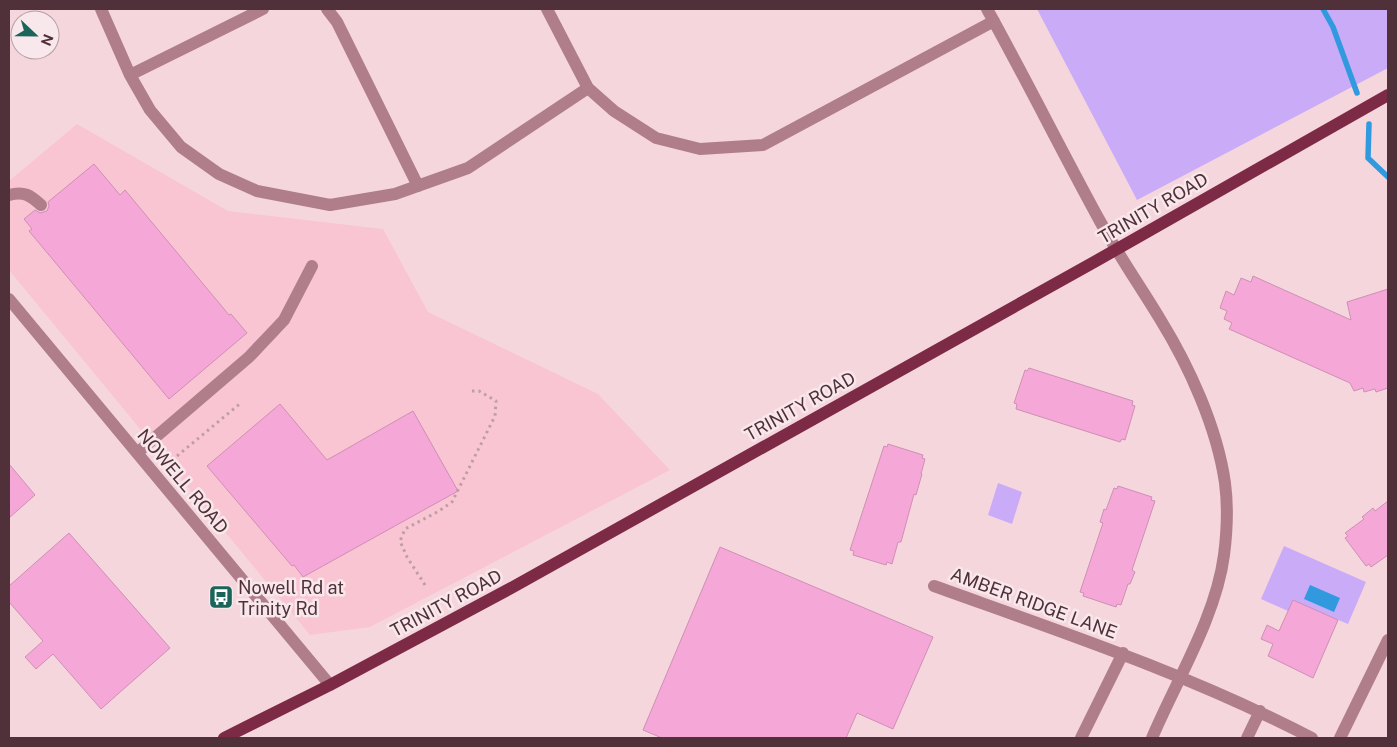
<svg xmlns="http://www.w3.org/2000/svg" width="1397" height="747" viewBox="0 0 1397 747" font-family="'Public Sans',sans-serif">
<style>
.built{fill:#f9c5d2}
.green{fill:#c9abf7}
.water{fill:#319ade}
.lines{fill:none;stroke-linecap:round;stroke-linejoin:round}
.stream{stroke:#319ade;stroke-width:5.5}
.building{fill:#f5a7d7;stroke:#ce8fb5}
.path{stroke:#be9ea6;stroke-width:3;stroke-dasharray:2.5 4;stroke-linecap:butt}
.minor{stroke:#af7e8a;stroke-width:12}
.major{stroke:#7c2a46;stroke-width:12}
.labels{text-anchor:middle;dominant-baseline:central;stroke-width:5;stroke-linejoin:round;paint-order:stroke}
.street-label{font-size:18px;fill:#503139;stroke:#f8e8ec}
.poi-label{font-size:18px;fill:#503139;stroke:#f8e8ec;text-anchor:start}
</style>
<rect width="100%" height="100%" fill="#f6d6dd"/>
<path class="built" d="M 77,124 L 228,211 L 383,229 L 428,312 L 598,394 L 670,470 L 370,627 L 310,635 L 9,270 L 9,181 Z"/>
<path class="green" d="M 1037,9 L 1388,9 L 1388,68 L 1137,200 Z
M 998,483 L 1022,492 L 1012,524 L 988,515 Z
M 1284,546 L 1366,582 L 1348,624 L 1293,601 L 1288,611 L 1261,599 Z"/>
<path class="water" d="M 1310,585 L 1340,598 L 1334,612 L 1304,599 Z"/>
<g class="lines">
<path class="stream" d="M 1323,9 L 1333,27 L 1357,93
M 1369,124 L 1368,158 L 1388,177"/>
</g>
<path class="building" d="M 94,164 L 120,195 L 125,190 L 229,315 L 231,314 L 247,333 L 169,399 L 29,231 L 32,229 L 24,219 L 35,210 L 40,213 L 47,211 L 49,206 L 48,202 Z
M 1253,276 L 1351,320 L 1347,302 L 1388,289 L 1388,388 L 1376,392 L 1375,389 L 1364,392 L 1363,388 L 1354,391 L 1350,383 L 1229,329 L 1232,323 L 1224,319 L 1227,311 L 1220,308 L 1226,291 L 1234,295 L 1241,278 L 1251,282 Z
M 1029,368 L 1133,401 L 1132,405 L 1135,406 L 1125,440 L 1122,439 L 1120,442 L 1016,409 L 1017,404 L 1014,403 L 1025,370 L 1027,371 Z
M 280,404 L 327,460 L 413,411 L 458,491 L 303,577 L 294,565 L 292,566 L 207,466 Z
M 888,444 L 923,455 L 922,458 L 925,459 L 921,474 L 922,474 L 916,495 L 914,494 L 901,542 L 898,542 L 892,564 L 887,562 L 886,565 L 853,555 L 854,551 L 850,550 L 884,446 L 887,447 Z
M 9,464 L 35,495 L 9,518 Z
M 1118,486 L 1152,497 L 1151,500 L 1155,501 L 1132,570 L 1135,572 L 1130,584 L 1128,584 L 1121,605 L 1117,604 L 1116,607 L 1083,596 L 1084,593 L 1080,592 L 1103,523 L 1100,522 L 1104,509 L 1106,510 L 1114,488 L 1117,489 Z
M 1388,501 L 1388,555 L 1371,567 L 1369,564 L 1366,566 L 1345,538 L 1348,536 L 1345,533 L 1364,519 L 1362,517 L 1373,508 L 1375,511 Z
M 69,533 L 170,648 L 101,709 L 53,654 L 36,669 L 25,657 L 43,641 L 9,602 L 9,586 Z
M 720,547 L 933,637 L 893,729 L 857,713 L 846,738 L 662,738 L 643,730 Z
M 1293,600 L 1338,620 L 1313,678 L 1268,656 L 1273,644 L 1261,639 L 1267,625 L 1279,631 Z"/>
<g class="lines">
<path class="path" d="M 177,456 L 242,402
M 425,585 L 407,557 L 400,541 L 405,529 L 439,511 L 452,502 L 495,416 L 496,401 L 479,391 L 470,391"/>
<path class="minor" d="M 101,9 L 130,75 L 150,110 L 181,147 L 219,174 L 257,191 L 330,205 L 395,194 L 468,168 L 588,88
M 327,9 L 337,22 L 418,186
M 547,9 L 588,88 L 614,111 L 656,138 L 700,149 L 763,145 L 994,21
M 987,9 C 1026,79 1062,152 1101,223 C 1119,256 1140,286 1160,319 C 1189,366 1217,427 1225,483 C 1228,506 1227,532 1224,555 C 1216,617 1176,681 1152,738
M 130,75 L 263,9
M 9,195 C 24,191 30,195 41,205
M 9,299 L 330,685
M 137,453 L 249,357 L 284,320 L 312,266
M 934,586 C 1062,632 1191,675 1312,738
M 1081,738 L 1123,653
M 1247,738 L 1260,711
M 1340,738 L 1388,640"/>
<path class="major" d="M 224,738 L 330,685 L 513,587 L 1096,261 L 1388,95"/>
</g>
<defs>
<symbol id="bus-square" viewBox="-11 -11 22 22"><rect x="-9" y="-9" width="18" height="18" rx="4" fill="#1a645a" stroke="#f8e8ec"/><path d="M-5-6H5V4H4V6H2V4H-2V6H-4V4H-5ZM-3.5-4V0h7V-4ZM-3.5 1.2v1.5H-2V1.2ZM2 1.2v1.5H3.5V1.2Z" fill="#fff"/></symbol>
</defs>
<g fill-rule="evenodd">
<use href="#bus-square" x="207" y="583" width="28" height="28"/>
</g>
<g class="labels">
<g class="street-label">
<text transform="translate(1153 208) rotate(-30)">TRINITY ROAD</text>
<text transform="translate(800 406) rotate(-29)">TRINITY ROAD</text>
<text transform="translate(183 481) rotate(50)">NOWELL ROAD</text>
<text transform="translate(446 603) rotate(-28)">TRINITY ROAD</text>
<text transform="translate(1034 603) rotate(20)">AMBER RIDGE LANE</text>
</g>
<g class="poi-label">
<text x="238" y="587">Nowell Rd at<tspan x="238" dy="21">Trinity Rd</tspan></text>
</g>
</g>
<rect width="1397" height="747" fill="none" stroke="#503139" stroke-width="20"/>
<g transform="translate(35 35) rotate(112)"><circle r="24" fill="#f8e8ec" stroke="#b59fa4"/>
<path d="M0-4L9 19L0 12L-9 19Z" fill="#1a645a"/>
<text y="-8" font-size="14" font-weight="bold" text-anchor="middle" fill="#503139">N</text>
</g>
</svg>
